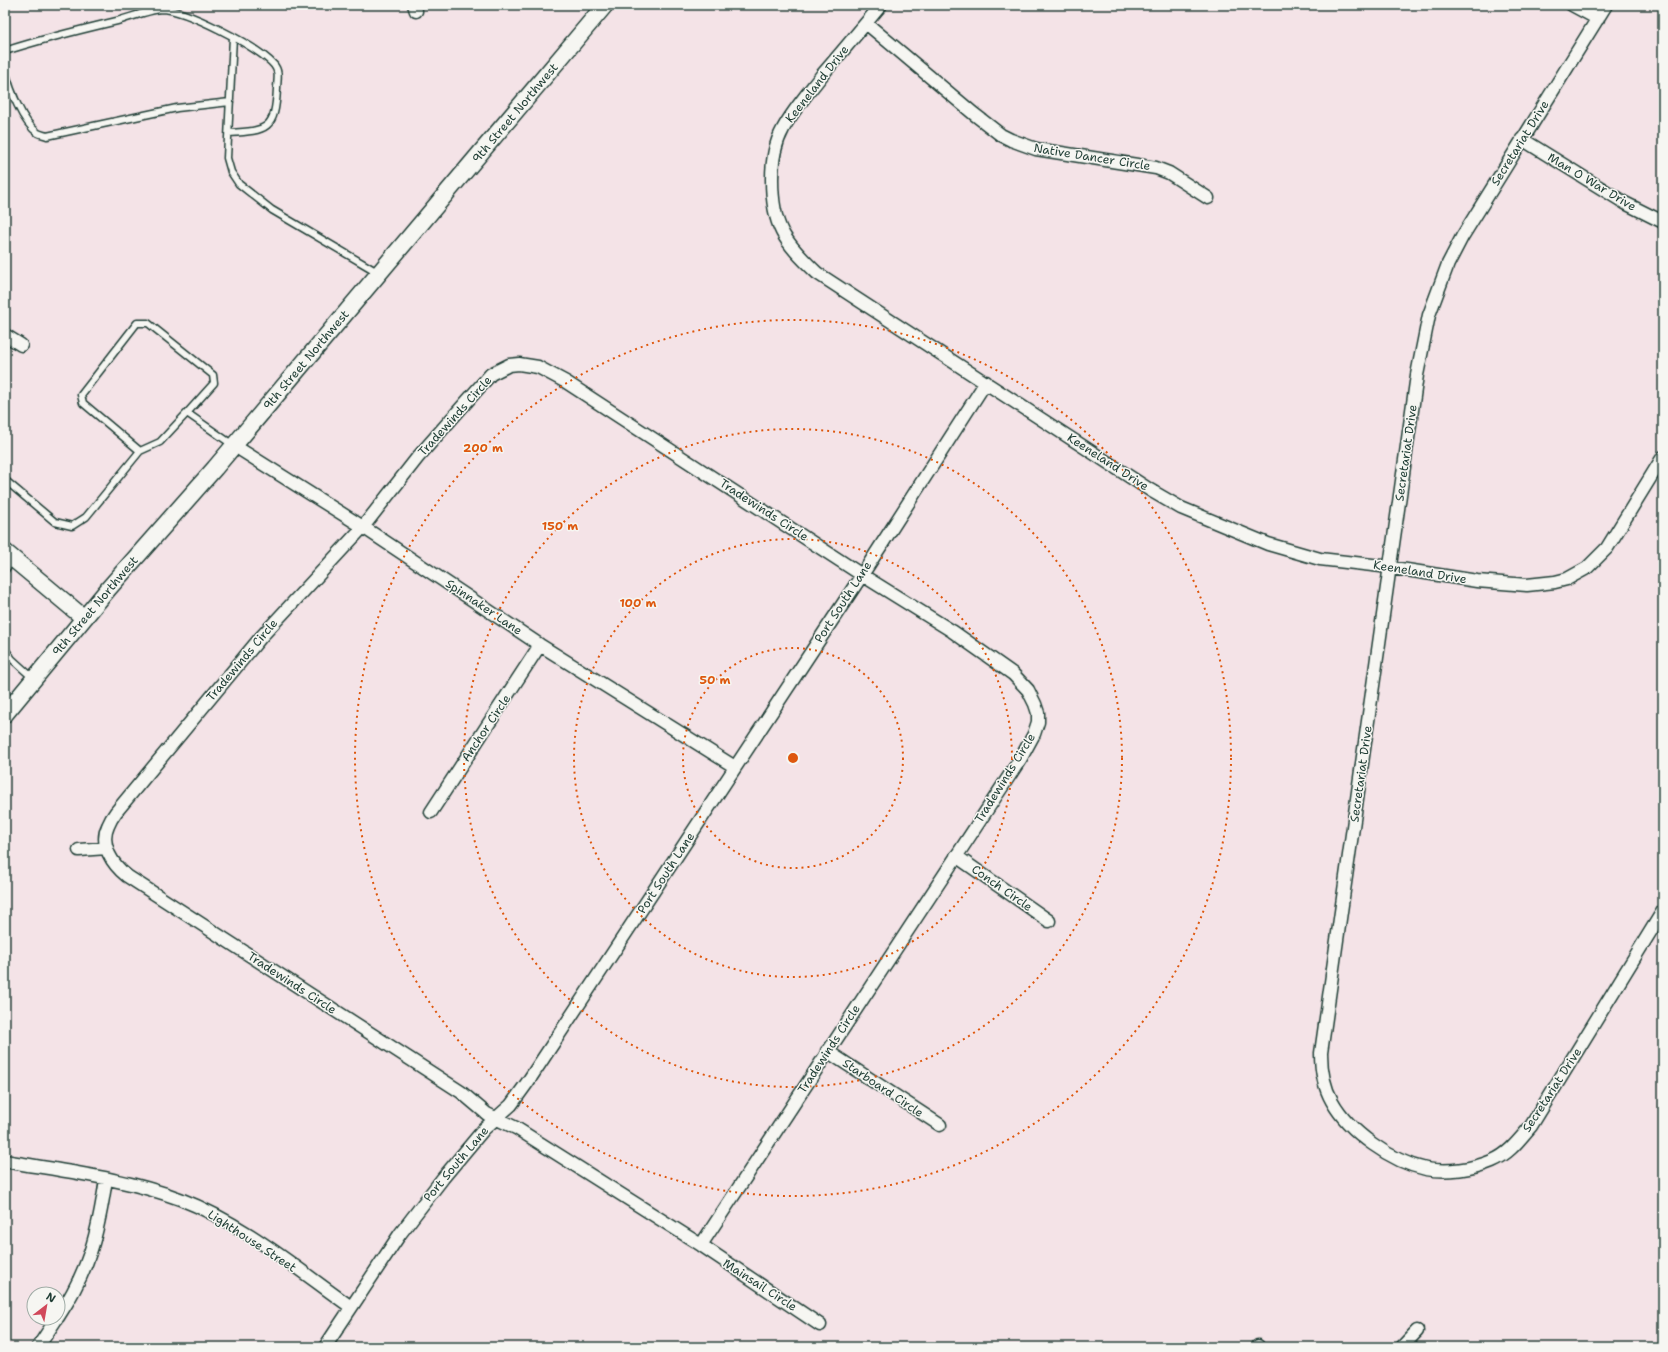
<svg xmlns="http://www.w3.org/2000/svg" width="1668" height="1352" viewBox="0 0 1668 1352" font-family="'Shantell Sans',sans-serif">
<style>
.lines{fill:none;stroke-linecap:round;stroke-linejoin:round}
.lane-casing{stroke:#1f3d34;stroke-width:9}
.street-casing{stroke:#1f3d34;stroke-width:15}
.secondary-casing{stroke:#1f3d34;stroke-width:19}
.lane{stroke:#f6f6f2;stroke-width:6}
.street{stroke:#f6f6f2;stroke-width:12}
.secondary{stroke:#f6f6f2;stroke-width:16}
.ring{fill:none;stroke:#de580e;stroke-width:2;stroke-dasharray:2 4}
.labels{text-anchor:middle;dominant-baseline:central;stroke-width:3;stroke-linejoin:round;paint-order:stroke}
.street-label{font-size:12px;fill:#1f3d34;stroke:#f6f6f2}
.centre{fill:#de580e;stroke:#f6f6f2;stroke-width:2}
.ring-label{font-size:12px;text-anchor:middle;font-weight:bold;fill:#de580e;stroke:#f6f6f2;stroke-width:3;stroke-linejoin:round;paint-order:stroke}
</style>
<rect width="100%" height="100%" fill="#f4e3e7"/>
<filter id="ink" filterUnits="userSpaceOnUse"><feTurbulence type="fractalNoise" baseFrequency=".025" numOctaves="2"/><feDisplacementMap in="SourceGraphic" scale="8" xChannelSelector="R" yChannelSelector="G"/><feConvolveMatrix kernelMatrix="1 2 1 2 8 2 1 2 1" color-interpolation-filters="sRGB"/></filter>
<g filter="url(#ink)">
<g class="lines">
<defs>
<path id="lane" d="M 233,37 L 227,158 L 231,172 L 239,184 L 272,210 L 379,273
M 5,51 C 42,39 79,30 117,21 C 129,18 149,10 161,9 C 185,9 259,47 274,65 C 280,72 277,81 277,89 C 275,129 268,131 229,133
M 5,71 C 10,89 22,122 38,133 C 40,134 44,135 47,136 L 177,108 L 230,102
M 140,451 L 83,403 L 81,395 L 137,323 L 148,323 L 213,375 L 214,383 L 187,413
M 5,480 L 55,522 L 72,526 L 86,517 L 140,451 L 160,442 L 187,413 L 233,445
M 5,570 L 13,560
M 5,649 L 12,659 L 34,679"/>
<path id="street" d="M 414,5 L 416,11
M 881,5 C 861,29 842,52 822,75 C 809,92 793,110 783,129 C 774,145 772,162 772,179 C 772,226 784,242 817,273 L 1150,490 L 1181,508 L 1268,544 L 1320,559 L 1381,566 L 1477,581 L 1527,585 L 1555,582 L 1567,579 L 1587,568 L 1607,548 L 1663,457
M 1572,5 L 1598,19
M 1606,5 L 1462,237 L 1448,264 L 1429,315 L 1417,375 L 1321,1053 C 1321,1069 1324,1087 1332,1101 C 1349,1132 1392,1162 1426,1169 C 1447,1173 1473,1169 1492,1161 C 1509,1154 1519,1140 1531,1126 L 1663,911
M 866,23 L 974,114 L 1001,135 L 1011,140 L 1036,149 L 1156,168 L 1169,173 L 1208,198
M 1522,139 L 1625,203 L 1663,222
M 5,335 L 21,345
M 233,445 L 363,527 L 540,645 L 735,767
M 431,812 L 540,645
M 79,850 L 107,848
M 956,856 L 1049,921
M 827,1051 L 940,1125
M 5,1161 C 62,1171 125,1178 180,1199 C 243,1223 297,1269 351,1307
M 701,1245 L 1021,758 L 1034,734 L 1038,722 L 1038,713 L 1035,704 L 1028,690 L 1013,674 L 952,631 L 862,575 L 566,382 L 538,367 L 519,364 L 509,365 L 491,374 L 418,457 L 363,527 L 261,637 L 116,812 C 113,816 110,821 108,826 C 99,845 113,865 127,876 L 461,1092 L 487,1114 L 516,1128 L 701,1245 L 820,1325
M 58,1317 C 89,1270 98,1234 106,1179
M 1258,1346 L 1258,1347
M 38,1347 L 57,1318
M 325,1347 L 400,1234 L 443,1178 L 484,1129 L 511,1105 L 527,1083 L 862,575 L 986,382
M 1402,1347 L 1417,1331"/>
<path id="secondary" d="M 5,552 L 84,618
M 5,714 L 109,588 L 215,468 L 605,5"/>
</defs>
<use href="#lane" class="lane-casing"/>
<use href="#street" class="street-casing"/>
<use href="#secondary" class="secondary-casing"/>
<use href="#lane" class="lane"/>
<use href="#street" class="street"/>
<use href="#secondary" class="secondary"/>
</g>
</g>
<g class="ring">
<circle cx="793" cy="758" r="110"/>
<circle cx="793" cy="758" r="219"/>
<circle cx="793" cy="758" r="329"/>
<circle cx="793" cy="758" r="438"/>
</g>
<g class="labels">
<g class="street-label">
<text transform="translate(817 84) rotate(-52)">Keeneland Drive</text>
<text transform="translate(515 113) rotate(-50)">9th Street Northwest</text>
<text transform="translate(1520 143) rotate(-58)">Secretariat Drive</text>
<text transform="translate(1092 157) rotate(9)">Native Dancer Circle</text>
<text transform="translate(1592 182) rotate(31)">Man O War Drive</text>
<text transform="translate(306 360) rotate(-50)">9th Street Northwest</text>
<text transform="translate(455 416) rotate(-48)">Tradewinds Circle</text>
<text transform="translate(1406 453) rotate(-82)">Secretariat Drive</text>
<text transform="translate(1108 462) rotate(33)">Keeneland Drive</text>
<text transform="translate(764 510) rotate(33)">Tradewinds Circle</text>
<text transform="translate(1420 572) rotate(9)">Keeneland Drive</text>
<text transform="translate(843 602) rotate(-57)">Port South Lane</text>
<text transform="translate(95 606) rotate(-50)">9th Street Northwest</text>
<text transform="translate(484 607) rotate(34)">Spinnaker Lane</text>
<text transform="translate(242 660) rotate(-50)">Tradewinds Circle</text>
<text transform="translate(486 728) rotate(-56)">Anchor Circle</text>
<text transform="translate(1361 774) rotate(-82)">Secretariat Drive</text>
<text transform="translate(1005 778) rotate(-58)">Tradewinds Circle</text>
<text transform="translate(666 873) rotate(-57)">Port South Lane</text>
<text transform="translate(1002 888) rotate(35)">Conch Circle</text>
<text transform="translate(292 983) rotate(33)">Tradewinds Circle</text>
<text transform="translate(829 1049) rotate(-57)">Tradewinds Circle</text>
<text transform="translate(883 1088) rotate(34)">Starboard Circle</text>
<text transform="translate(1552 1090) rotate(-57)">Secretariat Drive</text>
<text transform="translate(456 1164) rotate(-50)">Port South Lane</text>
<text transform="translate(252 1241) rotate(33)">Lighthouse Street</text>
<text transform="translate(760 1285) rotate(33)">Mainsail Circle</text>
</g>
</g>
<circle cx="793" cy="758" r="6" class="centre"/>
<g class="ring-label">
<text x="483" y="452">200 m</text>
<text x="560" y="530">150 m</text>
<text x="638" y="607">100 m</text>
<text x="715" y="684">50 m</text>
</g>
<rect width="1668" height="1352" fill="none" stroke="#f6f6f2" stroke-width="20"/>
<rect x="10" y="10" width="1648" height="1332" fill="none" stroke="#1f3d34" stroke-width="1.5" filter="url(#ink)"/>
<g transform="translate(46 1306) rotate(31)"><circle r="19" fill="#f6f6f2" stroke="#a0aca6"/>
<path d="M0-3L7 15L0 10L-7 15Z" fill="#d1495b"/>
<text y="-6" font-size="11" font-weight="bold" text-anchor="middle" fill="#1f3d34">N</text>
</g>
</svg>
